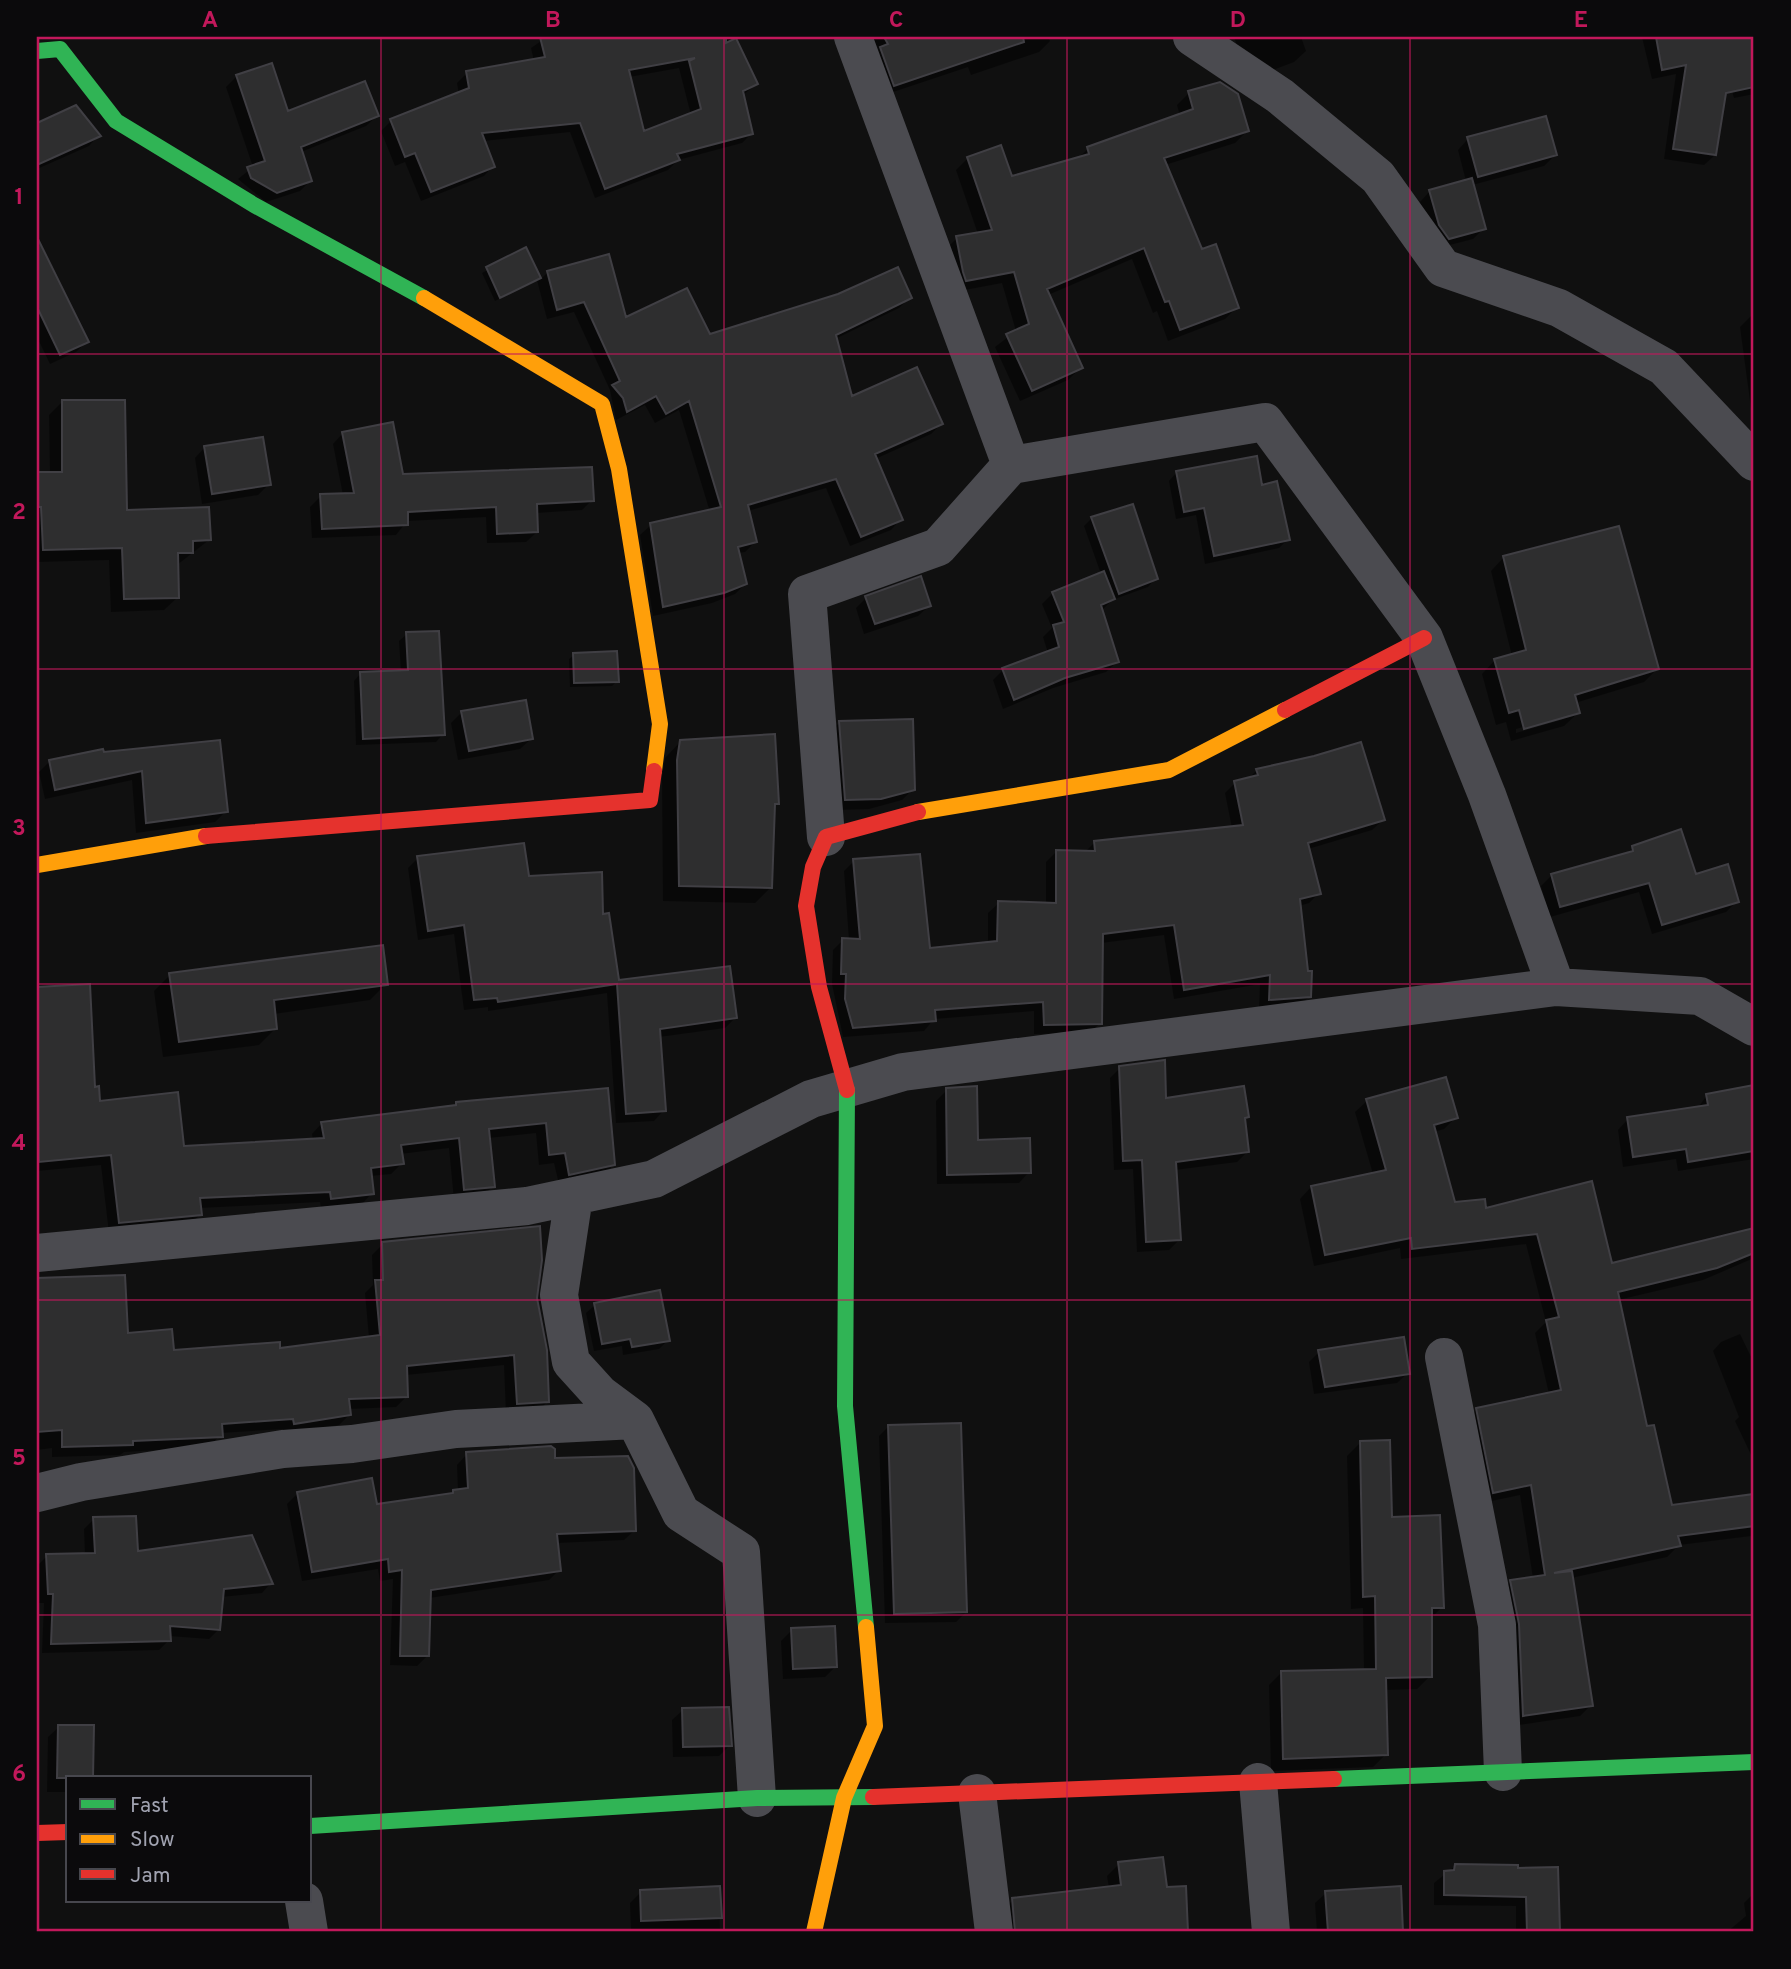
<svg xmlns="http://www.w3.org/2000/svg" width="1791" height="1969" viewBox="0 0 1791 1969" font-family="Overpass,sans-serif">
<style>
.shadow{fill:#0007;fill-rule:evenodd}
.building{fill:#2e2e2f;stroke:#403f44;stroke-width:2;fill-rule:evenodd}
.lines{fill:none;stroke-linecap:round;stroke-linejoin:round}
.street{stroke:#4b4b50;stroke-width:38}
.fast{stroke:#30b455;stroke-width:16}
.slow{stroke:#ff9f0a;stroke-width:16}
.jam{stroke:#e5322d;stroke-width:16}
.grid{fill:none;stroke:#c2185b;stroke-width:2;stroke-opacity:0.55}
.neatline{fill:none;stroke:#c2185b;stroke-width:2.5}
.grid-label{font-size:23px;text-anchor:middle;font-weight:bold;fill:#c2185b}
</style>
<rect width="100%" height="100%" fill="#101010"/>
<path class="shadow" d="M 547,37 L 737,37 L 734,37 L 756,84 L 742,96 L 752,133 L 742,143 L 678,160 L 668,170 L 595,198 L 570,132 L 483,141 L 493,166 L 484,176 L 421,201 L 405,162 L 395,166 L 381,131 L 391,121 L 459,94 L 457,83 L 467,73 L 534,61 L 531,48 ZM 679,68 L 691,115 L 643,134 L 629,77 Z
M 869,37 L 1048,37 L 1050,41 L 1039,52 L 971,75 L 968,67 L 884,95 Z
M 1234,37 L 1301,37 L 1306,51 L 1294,62 L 1259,75 L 1244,65 Z
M 1642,37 L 1754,37 L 1754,94 L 1734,98 L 1727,73 L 1715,155 L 1704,165 L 1664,159 L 1676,74 L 1652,79 Z
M 237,76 L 287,114 L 377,116 L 366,126 L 301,152 L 310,181 L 300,191 L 266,202 L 238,179 L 253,167 L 226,87 Z
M 1189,93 L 1247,131 L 1235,143 L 1165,165 L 1201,252 L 1237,307 L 1225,319 L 1168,341 L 1157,311 L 1153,313 L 1132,259 L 1048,295 L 1080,368 L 1068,380 L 1020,401 L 995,347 L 1016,331 L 1002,283 L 954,292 L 945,250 L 957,238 L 978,234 L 956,170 L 968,158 L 1011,178 L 1077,159 L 1088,149 L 1180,116 L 1177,105 Z
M 75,107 L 98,136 L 89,146 L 37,169 L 37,124 Z
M 1468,139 L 1555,155 L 1544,166 L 1472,185 L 1484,228 L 1473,239 L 1438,248 L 1429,236 L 1420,202 L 1430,191 L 1466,181 L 1458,150 Z
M 37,245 L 46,271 L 86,342 L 76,352 L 50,364 L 37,337 Z
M 525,249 L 540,280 L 548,272 L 625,319 L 709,337 L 910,297 L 899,308 L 835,339 L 851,398 L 941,424 L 931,434 L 875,459 L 901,519 L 891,530 L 850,546 L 826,488 L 748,511 L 755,542 L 745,552 L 738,553 L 745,584 L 735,594 L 712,603 L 653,616 L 640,535 L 651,525 L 710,512 L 679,410 L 655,423 L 645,405 L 616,420 L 610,390 L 574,312 L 547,319 L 537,280 L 495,301 L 482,273 Z
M 1751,316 L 1754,316 L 1754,407 L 1751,408 L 1740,327 Z
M 62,402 L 125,512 L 209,540 L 177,565 L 178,597 L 164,610 L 111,612 L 109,560 L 37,562 L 37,474 L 50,474 L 49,415 Z
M 343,433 L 402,475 L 592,500 L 582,510 L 536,513 L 537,532 L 526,542 L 487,543 L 486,517 L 407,521 L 396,535 L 312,538 L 310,507 L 321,496 L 343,495 L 333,444 Z
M 205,447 L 269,484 L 258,495 L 202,504 L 195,458 Z
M 1177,472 L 1288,539 L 1279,548 L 1205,564 L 1196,515 L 1176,519 L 1169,481 Z
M 1092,518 L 1156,578 L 1148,587 L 1112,600 L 1102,610 L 1117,662 L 1106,672 L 1053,688 L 1003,709 L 993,680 L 1003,670 L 1048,653 L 1043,637 L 1052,628 L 1042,604 L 1053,593 L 1101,574 L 1084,526 Z
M 1504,557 L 1657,669 L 1644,682 L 1575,703 L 1578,713 L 1564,726 L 1511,741 L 1506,722 L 1496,725 L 1482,674 L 1495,660 L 1512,656 L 1491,571 ZM 1564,716 L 1564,719 L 1516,733 L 1516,729 Z
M 866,598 L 929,606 L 918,616 L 864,634 L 856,608 Z
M 407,634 L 443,734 L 436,742 L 356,745 L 354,681 L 361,673 L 401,672 L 399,641 Z
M 574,655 L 617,681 L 612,686 L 570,687 L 569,659 Z
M 462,712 L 531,739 L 520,749 L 458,760 L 451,723 Z
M 840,722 L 913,789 L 902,800 L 869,809 L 835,810 L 829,733 Z
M 681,741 L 777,803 L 773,807 L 771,887 L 755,903 L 663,901 L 662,777 L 665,758 Z
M 219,742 L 226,811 L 215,822 L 136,833 L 132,780 L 45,799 L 39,772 L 50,761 Z
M 1257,770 L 1383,820 L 1372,830 L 1308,849 L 1319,893 L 1309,903 L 1299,906 L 1310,996 L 1299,1006 L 1259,1010 L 1260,984 L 1174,999 L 1164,935 L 1101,943 L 1100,1023 L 1090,1033 L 1034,1034 L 1034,1011 L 934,1019 L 924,1031 L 843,1037 L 832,984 L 833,950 L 843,940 L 849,940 L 844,871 L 854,861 L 928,950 L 988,944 L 988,913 L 999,903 L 1046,904 L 1046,862 L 1056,852 L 1085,852 L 1094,843 L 1232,828 L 1225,793 L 1235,783 L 1248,779 Z
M 1633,848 L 1695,876 L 1737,901 L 1726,912 L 1652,934 L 1639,892 L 1550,917 L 1541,886 L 1552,875 L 1625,855 Z
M 418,858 L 528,878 L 602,916 L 617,982 L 735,1018 L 725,1028 L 659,1037 L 664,1110 L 654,1121 L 616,1123 L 607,993 L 488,1011 L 488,1007 L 464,1010 L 454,934 L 418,940 L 408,868 Z
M 170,975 L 386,984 L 370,1000 L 274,1014 L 276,1028 L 259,1045 L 163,1057 L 154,991 Z
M 88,986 L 93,1088 L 99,1103 L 183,1148 L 313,1140 L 312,1134 L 322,1123 L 453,1107 L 456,1104 L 607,1090 L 614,1164 L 603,1175 L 559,1184 L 554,1163 L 539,1165 L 536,1133 L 488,1138 L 493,1186 L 482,1197 L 454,1200 L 449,1148 L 400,1154 L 402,1163 L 391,1174 L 370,1176 L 372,1193 L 362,1204 L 321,1209 L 320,1202 L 199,1208 L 200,1215 L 189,1225 L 109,1233 L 101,1165 L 37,1171 L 37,989 Z
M 1120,1068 L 1165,1100 L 1247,1117 L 1243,1121 L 1247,1152 L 1237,1162 L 1175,1170 L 1179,1240 L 1169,1250 L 1137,1252 L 1133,1169 L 1114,1170 L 1110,1078 Z
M 1754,1087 L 1754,1159 L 1678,1171 L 1676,1159 L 1623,1167 L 1618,1130 L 1628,1119 L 1697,1109 L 1707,1095 Z
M 947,1090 L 976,1142 L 1029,1172 L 1019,1183 L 937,1184 L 936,1101 Z
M 1367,1101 L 1456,1117 L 1444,1129 L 1434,1132 L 1453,1204 L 1485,1210 L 1611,1265 L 1754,1230 L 1754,1258 L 1703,1280 L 1618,1300 L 1646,1429 L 1670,1507 L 1754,1496 L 1754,1532 L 1751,1536 L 1679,1545 L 1667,1557 L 1571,1578 L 1591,1705 L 1580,1716 L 1512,1726 L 1500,1593 L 1511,1581 L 1533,1578 L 1520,1495 L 1482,1503 L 1466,1421 L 1477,1409 L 1549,1394 L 1535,1333 L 1546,1322 L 1526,1244 L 1401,1259 L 1400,1248 L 1314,1266 L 1300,1199 L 1311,1187 L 1373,1174 L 1355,1112 Z
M 383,1244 L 536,1298 L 547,1402 L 536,1413 L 506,1414 L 504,1365 L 406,1375 L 407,1396 L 396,1407 L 349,1409 L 350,1414 L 339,1425 L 283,1434 L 283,1429 L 221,1433 L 210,1447 L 124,1452 L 120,1455 L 52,1457 L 52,1448 L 37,1450 L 37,1279 L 124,1277 L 126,1335 L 172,1352 L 279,1350 L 369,1338 L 365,1293 L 373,1285 L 372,1255 Z
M 595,1305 L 668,1340 L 659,1349 L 623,1355 L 622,1346 L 594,1351 L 586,1313 Z
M 1740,1334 L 1754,1363 L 1754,1461 L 1735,1421 L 1739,1417 L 1713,1351 L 1721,1342 Z
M 1319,1352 L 1408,1373 L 1397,1383 L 1314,1394 L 1309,1362 Z
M 889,1426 L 966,1612 L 956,1622 L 885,1623 L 879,1436 Z
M 1360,1443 L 1390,1519 L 1442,1607 L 1430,1619 L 1430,1676 L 1417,1689 L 1385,1690 L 1386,1754 L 1373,1767 L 1271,1771 L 1269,1685 L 1282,1672 L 1364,1671 L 1363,1608 L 1351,1609 L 1347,1456 Z
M 467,1454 L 554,1460 L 635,1530 L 624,1540 L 557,1543 L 559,1570 L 549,1580 L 429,1598 L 427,1656 L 417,1666 L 390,1665 L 393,1579 L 380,1581 L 378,1569 L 302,1581 L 287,1504 L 298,1493 L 376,1506 L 450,1496 L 458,1491 L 457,1465 Z
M 94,1519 L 136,1553 L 271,1583 L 262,1593 L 221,1597 L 219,1629 L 209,1639 L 169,1636 L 169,1640 L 159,1650 L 42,1653 L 44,1603 L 38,1603 L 37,1566 L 47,1556 L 85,1555 L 84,1529 Z
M 792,1630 L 836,1666 L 825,1677 L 783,1679 L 781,1641 Z
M 683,1710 L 730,1745 L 719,1756 L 673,1757 L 672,1720 Z
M 59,1727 L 92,1727 L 91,1778 L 68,1778 L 68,1792 L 47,1792 L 48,1737 Z
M 1119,1864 L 1166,1889 L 1184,1888 L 1186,1932 L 1003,1932 L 1001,1912 L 1013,1900 L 1109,1888 L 1107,1876 Z
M 1455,1866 L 1516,1870 L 1556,1868 L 1559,1932 L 1516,1932 L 1516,1906 L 1434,1905 L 1434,1883 Z
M 719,1888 L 720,1932 L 631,1931 L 630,1903 L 641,1892 Z
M 1399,1888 L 1402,1932 L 1317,1932 L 1315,1903 L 1326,1893 Z
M 1754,1893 L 1754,1932 L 1727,1932 L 1746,1916 L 1744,1903 Z"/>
<path class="building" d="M 540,37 L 726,37 L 726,43 L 736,38 L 758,84 L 743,91 L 753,134 L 677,154 L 680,160 L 605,189 L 580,123 L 482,133 L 495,167 L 431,192 L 415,153 L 405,157 L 390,119 L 469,88 L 466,71 L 545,57 ZM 695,58 L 689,61 L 701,109 L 644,131 L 629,70 Z
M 884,37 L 1023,37 L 1024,42 L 894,86 L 880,47 L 888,44 Z
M 1656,37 L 1754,37 L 1754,87 L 1726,93 L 1716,155 L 1673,149 L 1686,65 L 1662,70 Z
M 272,63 L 288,111 L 365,81 L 379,116 L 301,147 L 312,181 L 277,193 L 251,178 L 247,167 L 265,161 L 236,75 Z
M 1220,82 L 1238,94 L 1249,131 L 1164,158 L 1202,249 L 1216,244 L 1239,308 L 1180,330 L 1169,301 L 1165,302 L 1144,248 L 1047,289 L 1083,368 L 1032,391 L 1006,334 L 1029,324 L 1014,272 L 966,281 L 963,272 L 956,236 L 992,230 L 967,157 L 1001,145 L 1012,176 L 1089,154 L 1087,147 L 1193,109 L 1188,91 Z
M 76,105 L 101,136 L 37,165 L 37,123 Z
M 1546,116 L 1557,155 L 1478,177 L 1467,137 Z
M 1472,178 L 1486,229 L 1449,239 L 1439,225 L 1429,190 Z
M 37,237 L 89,342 L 60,355 L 37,307 Z
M 526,247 L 541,278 L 500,298 L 486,267 Z
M 609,254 L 626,317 L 687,288 L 710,334 L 838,294 L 898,267 L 912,298 L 836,335 L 852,396 L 917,367 L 943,424 L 875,454 L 903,520 L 861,537 L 836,479 L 748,505 L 757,542 L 738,547 L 747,584 L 724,593 L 663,607 L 650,523 L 721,507 L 689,401 L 666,414 L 656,396 L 627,412 L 623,398 L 612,385 L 620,381 L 584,302 L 557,310 L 547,271 Z
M 62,400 L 125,400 L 127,510 L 209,507 L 211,540 L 193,541 L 193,553 L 178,553 L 179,598 L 124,599 L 122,548 L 43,550 L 41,507 L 37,507 L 37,472 L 62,472 Z
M 393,422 L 403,474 L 592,467 L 594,501 L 537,504 L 538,532 L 497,534 L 496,507 L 408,512 L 408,525 L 322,529 L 320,494 L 354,493 L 342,432 Z
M 263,437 L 271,485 L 212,494 L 204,446 Z
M 1257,456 L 1262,485 L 1277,481 L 1290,540 L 1214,556 L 1204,508 L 1184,512 L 1176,471 Z
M 1133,504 L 1158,579 L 1119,594 L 1091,517 Z
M 1619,526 L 1659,669 L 1575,695 L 1580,713 L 1524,729 L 1519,710 L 1509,713 L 1494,659 L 1526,650 L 1503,556 Z
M 1104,571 L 1115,599 L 1101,605 L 1119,662 L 1065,678 L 1014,700 L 1002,668 L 1059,647 L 1053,625 L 1064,622 L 1052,592 Z
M 921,576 L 931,606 L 875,624 L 865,596 Z
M 439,631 L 445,735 L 363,739 L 360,672 L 408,670 L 406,632 Z
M 617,651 L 619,682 L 574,683 L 573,653 Z
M 526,700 L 533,739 L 469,751 L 461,711 Z
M 913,719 L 915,790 L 881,799 L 845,800 L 839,721 Z
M 775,734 L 779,804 L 775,804 L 772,888 L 679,886 L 677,760 L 680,740 Z
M 220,740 L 228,812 L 146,823 L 142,771 L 55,790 L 49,760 L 103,749 L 104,752 Z
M 1361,742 L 1385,820 L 1308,843 L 1321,894 L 1300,899 L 1308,971 L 1312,971 L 1311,997 L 1269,1000 L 1270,975 L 1184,990 L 1174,925 L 1103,934 L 1102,1024 L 1044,1025 L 1043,1002 L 935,1010 L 936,1021 L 853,1028 L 845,999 L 846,974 L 841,974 L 842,938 L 860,939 L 853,859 L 920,854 L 930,948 L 997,941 L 998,901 L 1056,903 L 1056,850 L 1095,851 L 1094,841 L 1243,825 L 1234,781 L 1258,775 L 1256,769 L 1314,756 Z
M 1681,829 L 1696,874 L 1728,864 L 1739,902 L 1662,925 L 1649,883 L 1560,907 L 1551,874 L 1633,851 L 1632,846 Z
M 524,843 L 529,876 L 602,872 L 603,914 L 609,913 L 619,980 L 730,966 L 737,1018 L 660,1029 L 666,1111 L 626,1114 L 617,984 L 498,1002 L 497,998 L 474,1000 L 464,925 L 428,931 L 417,856 Z
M 383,945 L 388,985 L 274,1000 L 277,1029 L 179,1042 L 169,973 Z
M 90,984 L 95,1087 L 99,1086 L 100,1101 L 178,1092 L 184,1146 L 324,1138 L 321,1122 L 456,1105 L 456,1102 L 608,1088 L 615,1165 L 569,1175 L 565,1153 L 549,1155 L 546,1123 L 489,1129 L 495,1187 L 464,1190 L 459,1138 L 401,1145 L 404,1164 L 371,1168 L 374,1194 L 331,1199 L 330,1192 L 200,1198 L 202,1215 L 119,1223 L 111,1155 L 39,1162 L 37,987 Z
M 1165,1060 L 1166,1098 L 1244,1086 L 1249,1117 L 1245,1118 L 1249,1152 L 1176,1162 L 1181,1240 L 1146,1242 L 1142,1160 L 1123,1161 L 1119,1066 Z
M 1446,1077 L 1458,1118 L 1434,1125 L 1455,1202 L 1485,1199 L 1486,1208 L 1592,1181 L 1612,1263 L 1754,1228 L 1754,1253 L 1717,1268 L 1618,1292 L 1647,1426 L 1654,1425 L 1672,1505 L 1754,1494 L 1754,1526 L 1678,1536 L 1681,1546 L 1554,1573 L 1572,1571 L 1593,1706 L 1523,1716 L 1519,1624 L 1510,1580 L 1545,1575 L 1531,1485 L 1493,1493 L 1476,1408 L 1561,1390 L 1546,1320 L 1559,1317 L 1537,1234 L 1412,1249 L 1411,1238 L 1325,1255 L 1311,1186 L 1386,1170 L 1366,1099 Z
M 1754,1085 L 1754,1151 L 1688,1162 L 1686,1149 L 1633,1157 L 1627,1117 L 1708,1105 L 1706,1094 Z
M 977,1086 L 978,1140 L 1030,1138 L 1031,1173 L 947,1175 L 946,1088 Z
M 540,1226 L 542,1260 L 537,1298 L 547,1350 L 549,1402 L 517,1404 L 514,1355 L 407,1366 L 408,1397 L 349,1399 L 351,1415 L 294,1424 L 293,1419 L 222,1424 L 223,1437 L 133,1441 L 133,1445 L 62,1447 L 62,1430 L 37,1432 L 37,1278 L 125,1275 L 128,1333 L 172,1329 L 174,1350 L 280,1342 L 280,1348 L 380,1335 L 375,1280 L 383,1280 L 382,1242 Z
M 660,1290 L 670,1341 L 632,1347 L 630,1339 L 602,1344 L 594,1303 Z
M 1404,1337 L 1410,1374 L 1325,1387 L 1318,1350 Z
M 961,1423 L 967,1612 L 894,1614 L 888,1425 Z
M 1390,1440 L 1392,1517 L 1440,1515 L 1444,1608 L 1432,1608 L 1432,1677 L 1386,1678 L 1388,1755 L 1283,1759 L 1281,1671 L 1376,1669 L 1375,1596 L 1363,1597 L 1360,1441 Z
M 551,1446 L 555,1449 L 555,1458 L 628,1456 L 634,1468 L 636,1531 L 557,1534 L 561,1571 L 431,1590 L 429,1656 L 400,1656 L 402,1570 L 389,1572 L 388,1559 L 312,1572 L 297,1492 L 372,1478 L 377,1504 L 453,1493 L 453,1490 L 468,1488 L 466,1452 Z
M 136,1516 L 138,1551 L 252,1535 L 273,1584 L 224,1589 L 220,1630 L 170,1626 L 171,1641 L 51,1644 L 53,1594 L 48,1594 L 46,1554 L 95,1553 L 93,1517 Z
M 835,1626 L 837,1667 L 793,1669 L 791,1628 Z
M 729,1707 L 732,1746 L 683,1747 L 682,1708 Z
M 58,1725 L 94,1725 L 93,1778 L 57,1778 Z
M 1163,1857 L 1167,1887 L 1186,1886 L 1188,1932 L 1015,1932 L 1012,1898 L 1121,1885 L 1118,1862 Z
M 1455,1864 L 1518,1865 L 1518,1868 L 1558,1867 L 1560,1932 L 1527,1932 L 1526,1897 L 1444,1895 L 1444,1871 L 1454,1870 Z
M 720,1886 L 722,1918 L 641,1921 L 640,1890 Z
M 1401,1886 L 1403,1932 L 1328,1932 L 1325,1891 Z"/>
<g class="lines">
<path class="street" d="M 853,37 L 1011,465
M 1192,37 L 1280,96 L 1378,177 L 1443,268 L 1559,308 L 1664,367 L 1754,462
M 826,837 L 807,594 L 938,547 L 1011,465 L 1265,422 L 1424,638 L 1487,795 L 1556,987 L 1700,996 L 1754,1027
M 574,1196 L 559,1295 L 571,1362 L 600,1394 L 635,1420 L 681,1513 L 741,1552 L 757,1798
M 37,1253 L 527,1206 L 654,1179 L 811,1099 L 903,1072 L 1556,987
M 1444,1357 L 1497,1625 L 1503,1772
M 37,1493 L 81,1482 L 283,1449 L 352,1444 L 456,1429 L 635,1420
M 1258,1782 L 1271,1932
M 977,1793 L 994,1932
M 304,1901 L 309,1932"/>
<path class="fast" d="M 37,51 L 60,49 L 116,121 L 254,205 L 424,298
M 847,1090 L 845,1406 L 866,1627
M 1334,1779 L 1754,1762
M 310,1826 L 757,1798 L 873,1797"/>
<path class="slow" d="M 424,298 L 602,404 L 619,469 L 660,724 L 654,771
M 918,812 L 1169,770 L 1285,710
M 37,865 L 206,836
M 814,1932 L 844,1798 L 875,1726 L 866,1627"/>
<path class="jam" d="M 1285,710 L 1424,638
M 206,836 L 650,800 L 654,771
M 847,1090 L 819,987 L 806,906 L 813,867 L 826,837 L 918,812
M 873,1797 L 1334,1779
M 37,1833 L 68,1832"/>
</g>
<path class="grid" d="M 381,37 L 381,1932M 724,37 L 724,1932M 1067,37 L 1067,1932M 1410,37 L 1410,1932M 37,354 L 1754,354M 37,669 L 1754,669M 37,984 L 1754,984M 37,1300 L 1754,1300M 37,1615 L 1754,1615"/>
<rect width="1791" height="1969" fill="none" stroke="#0b0a0c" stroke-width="77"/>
<rect x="66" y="1776" width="245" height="126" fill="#0b0a0c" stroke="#47474e" stroke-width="2"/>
<rect x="80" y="1799" width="35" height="10" fill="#30b455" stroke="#47474e" stroke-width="2"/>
<text x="130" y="1812" font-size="21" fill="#a1a3b1">Fast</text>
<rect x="80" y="1834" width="35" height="10" fill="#ff9f0a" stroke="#47474e" stroke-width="2"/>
<text x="130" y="1846" font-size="21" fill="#a1a3b1">Slow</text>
<rect x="80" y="1869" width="35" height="10" fill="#e5322d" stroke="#47474e" stroke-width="2"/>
<text x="130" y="1882" font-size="21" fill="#a1a3b1">Jam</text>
<rect x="38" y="38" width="1714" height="1892" class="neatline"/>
<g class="grid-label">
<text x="210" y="27">A</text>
<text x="553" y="27">B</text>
<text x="896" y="27">C</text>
<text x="1238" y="27">D</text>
<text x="1581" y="27">E</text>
<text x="19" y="204">1</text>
<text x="19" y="519">2</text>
<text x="19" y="835">3</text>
<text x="19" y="1150">4</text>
<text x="19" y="1465">5</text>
<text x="19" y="1781">6</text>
</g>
</svg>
